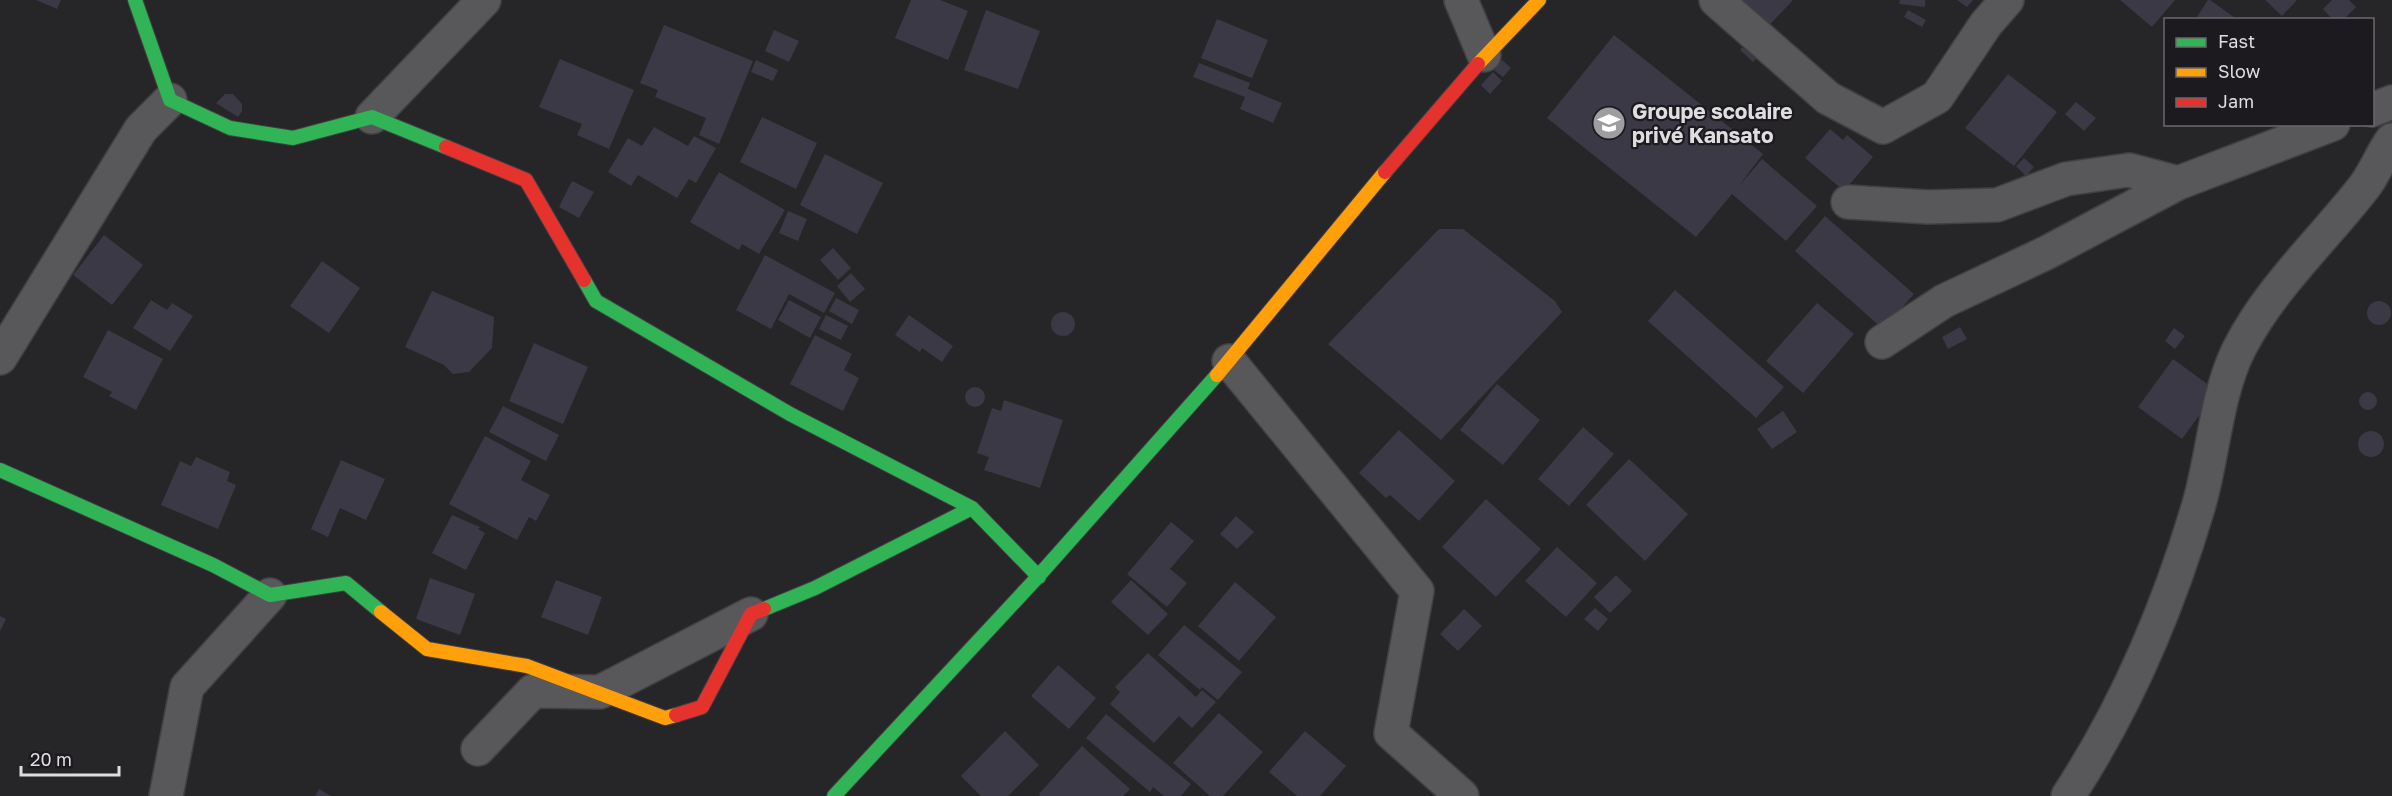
<svg xmlns="http://www.w3.org/2000/svg" width="2392" height="796" viewBox="0 0 2392 796" font-family="'Golos Text',sans-serif">
<style>
.building{fill:#3b3946}
.lines{fill:none;stroke-linecap:round;stroke-linejoin:round}
.street-casing{stroke:#413f42;stroke-width:36}
.fast-casing{stroke:#413f42;stroke-width:16}
.slow-casing{stroke:#413f42;stroke-width:16}
.jam-casing{stroke:#413f42;stroke-width:16}
.street{stroke:#585759;stroke-width:33}
.fast{stroke:#30b455;stroke-width:14}
.slow{stroke:#ff9f0a;stroke-width:14}
.jam{stroke:#e5322d;stroke-width:14}
.labels{text-anchor:middle;dominant-baseline:central;stroke-width:4.5;stroke-linejoin:round;paint-order:stroke}
.poi-label{font-size:21px;font-weight:bold;fill:#dfdde0;stroke:#1d1a1f;text-anchor:start}
</style>
<rect width="100%" height="100%" fill="#262527"/>
<path class="building" d="M 36,0 L 61,0 L 57,9 Z
M 911,0 L 940,0 L 968,11 L 948,60 L 895,38 Z
M 1719,0 L 1793,0 L 1759,36 Z
M 1900,0 L 1925,0 L 1925,7 L 1899,4 Z
M 1957,0 L 1973,0 L 1967,7 Z
M 2120,0 L 2175,0 L 2152,27 Z
M 2208,0 L 2210,0 L 2238,20 L 2195,20 Z
M 2265,0 L 2297,0 L 2282,16 Z
M 2332,0 L 2349,0 L 2356,7 L 2343,20 L 2333,20 L 2323,9 Z
M 986,10 L 1040,31 L 1018,89 L 964,70 Z
M 1908,10 L 1926,20 L 1922,27 L 1904,17 Z
M 1217,19 L 1268,40 L 1252,78 L 1201,58 Z
M 664,25 L 753,61 L 719,144 L 699,135 L 706,118 L 655,97 L 658,90 L 640,83 Z
M 774,30 L 799,41 L 789,62 L 765,51 Z
M 1614,35 L 1763,154 L 1738,187 L 1762,159 L 1817,206 L 1786,241 L 1732,194 L 1696,237 L 1547,118 Z
M 1752,37 L 1765,49 L 1753,62 L 1740,50 Z
M 560,59 L 634,90 L 609,149 L 577,135 L 582,124 L 539,107 Z
M 756,60 L 778,70 L 773,81 L 751,72 Z
M 1502,60 L 1511,68 L 1503,77 L 1494,70 Z
M 1199,63 L 1250,83 L 1248,89 L 1282,103 L 1273,123 L 1240,109 L 1245,97 L 1193,77 Z
M 1493,72 L 1502,81 L 1490,94 L 1481,85 Z
M 2008,74 L 2057,112 L 2014,166 L 1965,128 Z
M 225,94 L 233,94 L 242,104 L 242,111 L 238,117 L 216,103 Z
M 2076,102 L 2096,118 L 2084,131 L 2065,114 Z
M 762,117 L 817,143 L 796,189 L 740,162 Z
M 654,127 L 688,146 L 694,136 L 716,148 L 696,183 L 689,179 L 677,198 L 638,175 L 631,186 L 608,172 L 628,138 L 642,146 Z
M 1830,129 L 1843,140 L 1847,135 L 1873,157 L 1844,191 L 1805,158 Z
M 825,154 L 883,183 L 857,234 L 800,205 Z
M 2024,158 L 2034,167 L 2026,176 L 2016,166 Z
M 719,172 L 785,210 L 759,254 L 742,244 L 739,250 L 690,222 Z
M 572,181 L 594,192 L 579,218 L 559,207 Z
M 788,211 L 807,219 L 798,241 L 779,233 Z
M 1825,216 L 1914,294 L 1883,329 L 1795,251 Z
M 1439,229 L 1463,229 L 1555,301 L 1562,312 L 1441,440 L 1328,344 Z
M 104,235 L 143,265 L 112,305 L 73,275 Z
M 833,248 L 851,268 L 838,280 L 820,260 Z
M 765,255 L 835,293 L 824,313 L 789,294 L 771,329 L 736,310 Z
M 322,261 L 360,288 L 329,333 L 290,306 Z
M 851,273 L 865,289 L 850,302 L 837,286 Z
M 1675,290 L 1784,387 L 1756,418 L 1648,321 Z
M 432,291 L 494,317 L 492,348 L 469,372 L 453,374 L 444,365 L 405,347 Z
M 836,298 L 859,310 L 852,324 L 829,311 Z
M 151,300 L 167,310 L 172,303 L 193,316 L 170,351 L 133,328 Z
M 789,300 L 821,317 L 810,338 L 778,320 Z
M2367 313a12 12 0 1 1 24 0a12 12 0 1 1-24 0Z
M 1817,303 L 1854,334 L 1803,393 L 1766,361 Z
M1051 324a12 12 0 1 1 24 0a12 12 0 1 1-24 0Z
M 826,315 L 848,326 L 841,340 L 819,329 Z
M 909,315 L 953,346 L 942,362 L 922,348 L 920,352 L 895,335 Z
M 1960,327 L 1967,339 L 1948,349 L 1942,337 Z
M 2174,328 L 2185,336 L 2175,349 L 2165,341 Z
M 108,330 L 163,359 L 136,410 L 109,396 L 112,392 L 83,377 Z
M 815,335 L 852,354 L 844,370 L 859,378 L 843,411 L 790,384 Z
M 534,343 L 588,367 L 563,424 L 509,401 Z
M 2173,359 L 2217,391 L 2182,439 L 2138,407 Z
M 1497,384 L 1540,420 L 1503,465 L 1460,430 Z
M965 397a10 10 0 1 1 20 0a10 10 0 1 1-20 0Z
M2359 401a9 9 0 1 1 18 0a9 9 0 1 1-18 0Z
M 1004,400 L 1063,420 L 1040,488 L 984,470 L 989,457 L 977,453 L 992,408 L 1001,411 Z
M 503,406 L 559,435 L 546,461 L 489,432 Z
M 1783,411 L 1797,432 L 1772,449 L 1757,429 Z
M 1583,427 L 1614,454 L 1569,506 L 1538,479 Z
M 1399,430 L 1455,481 L 1419,521 L 1390,495 L 1386,498 L 1359,473 Z
M2358 444a13 13 0 1 1 26 0a13 13 0 1 1-26 0Z
M 485,436 L 531,461 L 521,480 L 550,495 L 536,521 L 529,517 L 517,540 L 449,504 Z
M 196,457 L 230,472 L 227,481 L 236,485 L 218,529 L 161,505 L 180,461 L 191,466 Z
M 1629,459 L 1688,514 L 1645,561 L 1586,505 Z
M 341,460 L 385,479 L 366,520 L 340,508 L 328,537 L 311,529 Z
M 1486,499 L 1541,549 L 1496,597 L 1442,547 Z
M 452,515 L 480,527 L 478,529 L 485,533 L 466,570 L 432,553 Z
M 1236,516 L 1254,532 L 1237,549 L 1220,534 Z
M 1171,522 L 1194,541 L 1170,569 L 1187,583 L 1167,607 L 1127,574 Z
M 1557,547 L 1597,583 L 1566,617 L 1525,581 Z
M 1616,575 L 1632,591 L 1610,613 L 1594,597 Z
M 430,578 L 475,594 L 460,635 L 416,619 Z
M 556,580 L 602,597 L 588,635 L 541,617 Z
M 1131,580 L 1168,614 L 1148,635 L 1111,602 Z
M 1235,582 L 1276,617 L 1239,661 L 1198,626 Z
M 1595,608 L 1608,619 L 1598,631 L 1584,619 Z
M 1464,609 L 1482,626 L 1458,651 L 1440,634 Z
M 0,616 L 6,619 L 0,631 Z
M 1184,625 L 1242,672 L 1218,700 L 1202,687 L 1200,690 L 1158,655 Z
M 1148,653 L 1196,697 L 1202,690 L 1216,702 L 1192,728 L 1179,716 L 1154,743 L 1110,704 L 1120,692 L 1115,687 Z
M 1058,665 L 1096,698 L 1069,729 L 1031,696 Z
M 1219,713 L 1263,752 L 1223,796 L 1210,796 L 1173,763 Z
M 1106,714 L 1191,784 L 1181,796 L 1164,796 L 1153,787 L 1150,792 L 1086,738 Z
M 1005,731 L 1039,765 L 1008,796 L 981,796 L 961,776 Z
M 1305,731 L 1346,766 L 1320,796 L 1297,796 L 1269,772 Z
M 1082,746 L 1130,789 L 1123,796 L 1040,796 L 1039,794 Z
M 319,789 L 331,796 L 315,796 Z"/>
<g class="lines">
<defs>
<path id="street" d="M 1461,0 L 1484,55
M 1716,0 L 1828,98 L 1883,127 L 1937,97 L 1986,24 L 2007,0
M 2372,110 L 2392,102
M 372,117 L 484,0
M 1848,202 L 1928,207 L 1997,205 L 2066,179 L 2129,170 L 2178,183
M 1882,342 L 1944,301 L 2046,253 L 2178,183 L 2333,124
M 0,358 L 141,129 L 170,100
M 1229,361 L 1417,591 L 1391,733 L 1462,796
M 478,749 L 533,691 L 600,692 L 751,614
M 166,796 L 187,687 L 270,595
M 2068,796 C 2125,709 2167,611 2197,511 C 2213,461 2215,397 2239,349 C 2270,288 2322,241 2364,187 C 2375,173 2381,155 2392,140"/>
<path id="fast" d="M 135,0 L 170,100 L 230,128 L 293,138 L 372,117 L 446,147
M 584,280 L 596,301 L 790,414 L 972,508 L 1039,577
M 0,470 L 213,565 L 270,595 L 346,583 L 381,612
M 764,609 L 815,588 L 972,508
M 834,796 L 1034,581 L 1217,375"/>
<path id="slow" d="M 1478,64 L 1539,0
M 1217,375 L 1385,172
M 381,612 L 427,649 L 527,666 L 665,718 L 676,715"/>
<path id="jam" d="M 446,147 L 526,180 L 584,280
M 1385,172 L 1478,64
M 676,715 L 702,707 L 751,614 L 764,609"/>
</defs>
<use href="#street" class="street-casing"/>
<use href="#fast" class="fast-casing"/>
<use href="#slow" class="slow-casing"/>
<use href="#jam" class="jam-casing"/>
<use href="#street" class="street"/>
<use href="#fast" class="fast"/>
<use href="#slow" class="slow"/>
<use href="#jam" class="jam"/>
</g>
<defs>
<symbol id="school-disc" viewBox="-11 -11 22 22"><circle r="9.5" fill="#9e9d9f" stroke="#1d1a1f"/><path d="M0-5L7-2L0 1L-7-2ZM-4 1L0 2.5L4 1V4Q0 6-4 4Z" fill="#fff"/></symbol>
</defs>
<g fill-rule="evenodd">
<use href="#school-disc" x="1590" y="104" width="38" height="38"/>
</g>
<g class="labels">
<g class="poi-label">
<text x="1632" y="111">Groupe scolaire<tspan x="1632" dy="24">privé Kansato</tspan></text>
</g>
</g>
<rect x="2164" y="18" width="210" height="108" fill="#1d1a1f" stroke="#6b686c" stroke-width="1.5"/>
<rect x="2176" y="38" width="30" height="9" fill="#30b455" stroke="#6b686c" stroke-width="1.5"/>
<text x="2218" y="48" font-size="18" fill="#dfdde0">Fast</text>
<rect x="2176" y="68" width="30" height="9" fill="#ff9f0a" stroke="#6b686c" stroke-width="1.5"/>
<text x="2218" y="78" font-size="18" fill="#dfdde0">Slow</text>
<rect x="2176" y="98" width="30" height="9" fill="#e5322d" stroke="#6b686c" stroke-width="1.5"/>
<text x="2218" y="108" font-size="18" fill="#dfdde0">Jam</text>
<path d="M21 766v9h98v-9" fill="none" stroke="#dfdde0" stroke-width="3"/>
<text x="30" y="766" font-size="18" fill="#dfdde0" stroke="#1d1a1f" stroke-width="4.5" paint-order="stroke">20 m</text>
</svg>
